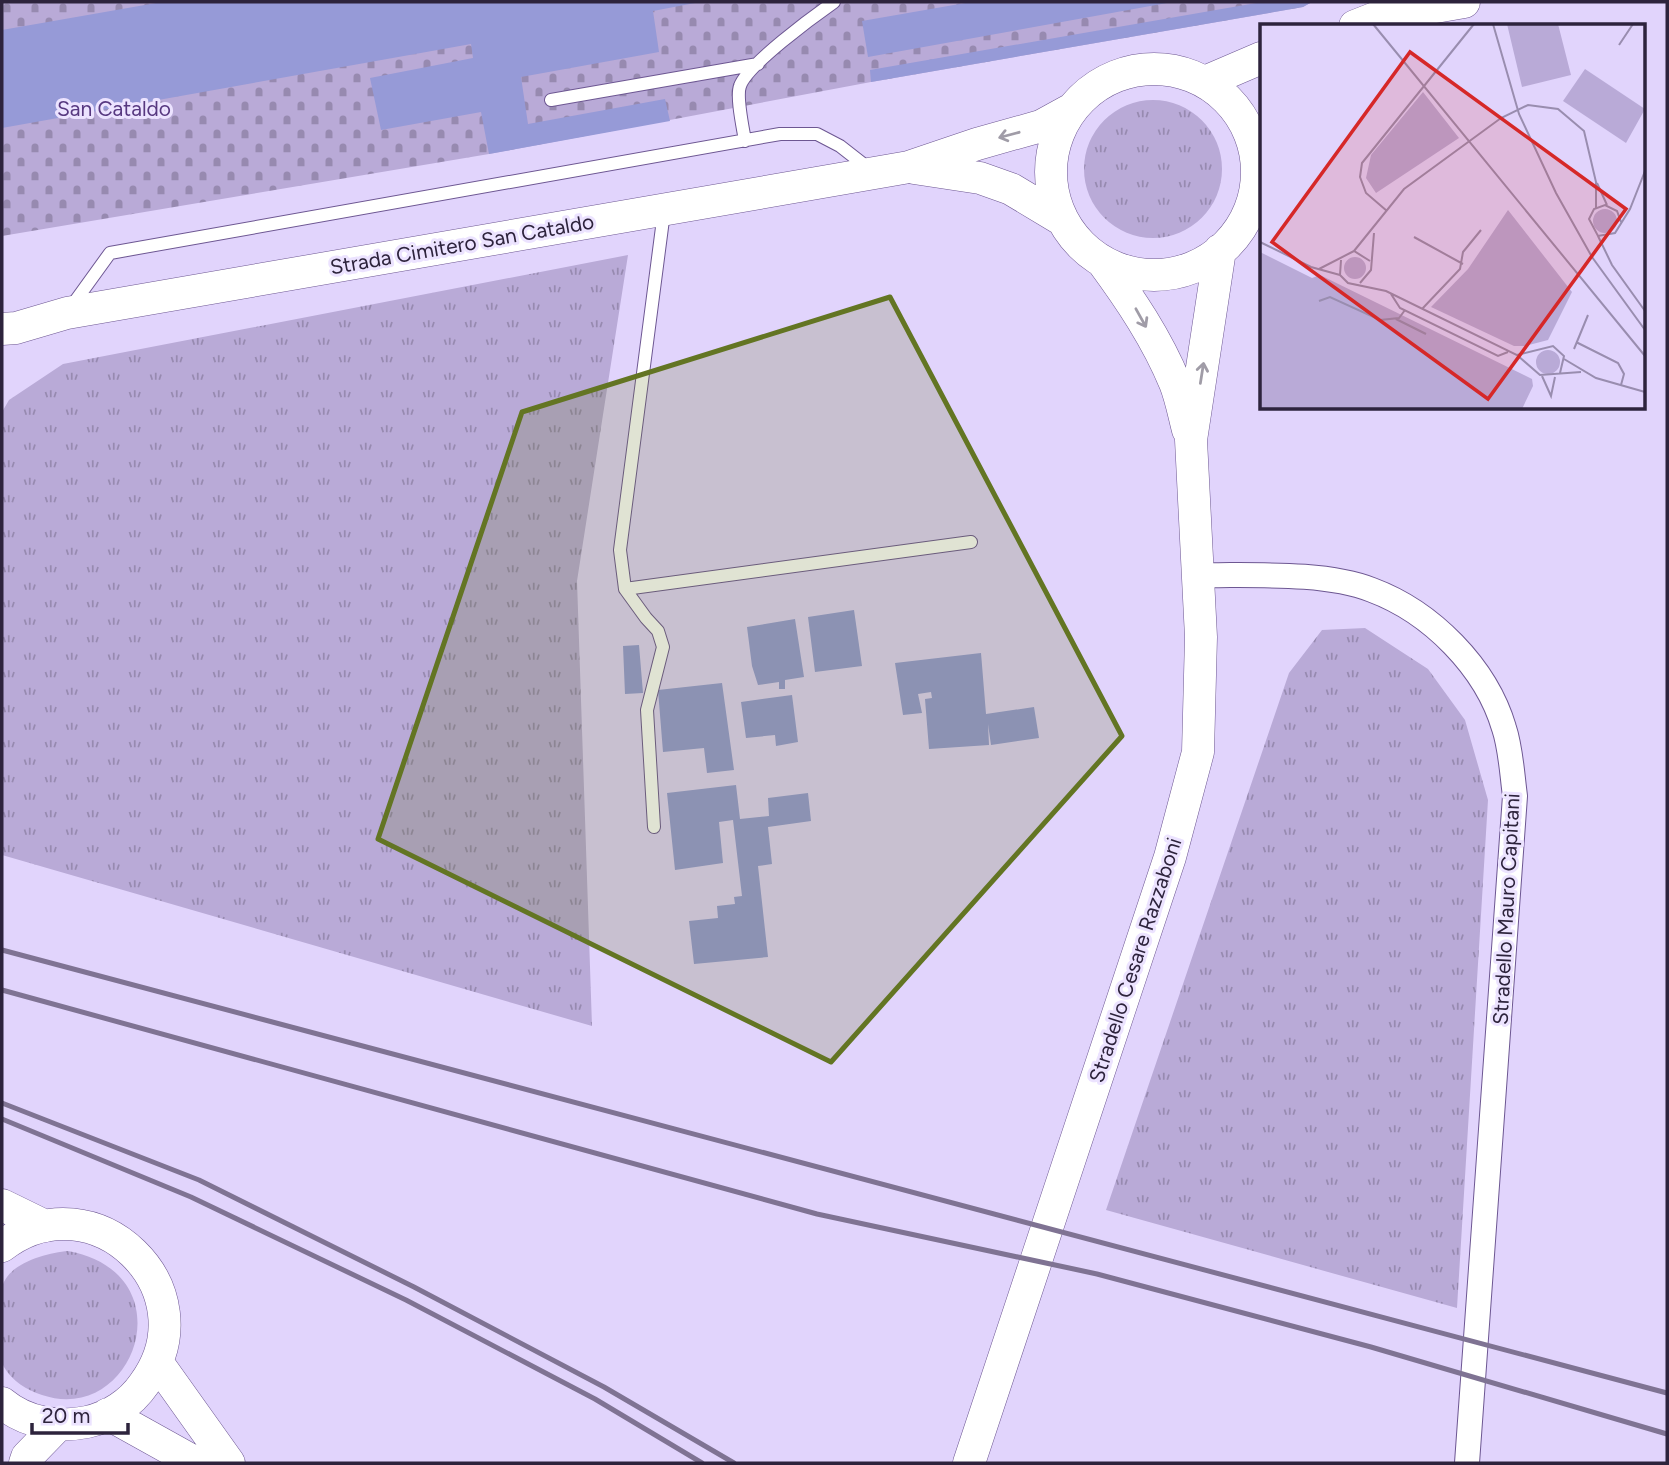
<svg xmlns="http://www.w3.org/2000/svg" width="1669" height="1465" viewBox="0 0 1669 1465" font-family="Figtree,sans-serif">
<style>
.grass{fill:url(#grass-tufts)}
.cemetery{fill:url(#cemetery-stones)}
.building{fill:#969ad7}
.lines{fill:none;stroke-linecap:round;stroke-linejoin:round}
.service-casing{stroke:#6d5792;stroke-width:14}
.minor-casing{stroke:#6d5792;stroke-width:26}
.tertiary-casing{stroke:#6d5792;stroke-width:33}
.service{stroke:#fff;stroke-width:12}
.minor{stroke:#fff;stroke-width:24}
.tertiary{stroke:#fff;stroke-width:32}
.rail{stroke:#7f7393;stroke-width:5}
.oneway{stroke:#a09ca7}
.marked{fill:#637523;fill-opacity:0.2;stroke:#637523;stroke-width:5;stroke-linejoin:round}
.labels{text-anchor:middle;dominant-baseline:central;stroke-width:6;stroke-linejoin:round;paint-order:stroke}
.park-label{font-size:21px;fill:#573880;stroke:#ece3ff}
.street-label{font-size:21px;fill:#2d233c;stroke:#ece3ff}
.inset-road{fill:none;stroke:#998daf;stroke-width:2}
.view{fill:#d62828;fill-opacity:0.15;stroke:#d62828;stroke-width:3.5}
.inset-edge{fill:none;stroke:#2d233c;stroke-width:3.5}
</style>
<defs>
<pattern id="grass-tufts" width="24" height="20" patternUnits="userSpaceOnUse" patternTransform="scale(1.75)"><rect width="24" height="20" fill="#b9aad7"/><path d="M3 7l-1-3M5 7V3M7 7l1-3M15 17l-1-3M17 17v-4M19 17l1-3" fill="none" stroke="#978ab0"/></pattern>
<pattern id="cemetery-stones" width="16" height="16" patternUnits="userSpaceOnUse" patternTransform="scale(1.75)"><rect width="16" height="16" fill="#b9aad7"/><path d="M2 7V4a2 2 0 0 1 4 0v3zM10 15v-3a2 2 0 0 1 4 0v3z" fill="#978ab0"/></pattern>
</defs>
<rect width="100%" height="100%" fill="#e1d4fc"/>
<path class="grass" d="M1084 169a69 69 0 1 1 138 0a69 69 0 1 1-138 0Z
M 628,255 L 577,581 L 592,1026 L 2,855 L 2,412 L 9,400 L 63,364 Z
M 1365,628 L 1428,669 L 1465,720 L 1488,800 L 1457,1308 L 1106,1210 L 1289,673 L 1322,630 Z
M 68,1251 C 188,1273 135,1426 42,1395 C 27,1390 12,1381 4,1367 C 0,1359 2,1341 2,1330 C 2,1317 0,1301 2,1288 C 7,1263 47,1253 68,1251 Z"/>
<path class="cemetery" d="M 2,2 L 1312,2 L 1303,7 L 871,82 L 489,154 L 2,236 Z"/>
<path class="building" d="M 162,2 L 695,2 L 695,3 L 653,11 L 659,52 L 521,77 L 528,124 L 665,99 L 670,121 L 489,154 L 481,112 L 381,130 L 370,78 L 473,58 L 471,44 L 2,128 L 2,30 Z
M 971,2 L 1167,2 L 1167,3 L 868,57 L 862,21 Z
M 1262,2 L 1312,2 L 1303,7 L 871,82 L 870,70 Z
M 854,610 L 862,666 L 815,672 L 808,617 Z
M 795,619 L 804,677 L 785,680 L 785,689 L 779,689 L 779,682 L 758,685 L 752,666 L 747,627 Z
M 639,645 L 643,693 L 625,694 L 623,646 Z
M 981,653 L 986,714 L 1034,707 L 1039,738 L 991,745 L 988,724 L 989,745 L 929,749 L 925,699 L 932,698 L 931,692 L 918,694 L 922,713 L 903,715 L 895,663 Z
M 722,683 L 734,770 L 707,773 L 704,748 L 663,752 L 658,690 Z
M 792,695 L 798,742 L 776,746 L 775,735 L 746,738 L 741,702 Z
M 736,785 L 740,819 L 769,816 L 768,798 L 808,793 L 811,821 L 768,827 L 772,864 L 758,866 L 768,957 L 694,964 L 689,921 L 718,918 L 717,906 L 735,904 L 734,897 L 742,896 L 733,820 L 719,822 L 723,863 L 675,870 L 667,793 Z"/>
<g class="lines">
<defs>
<path id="service" d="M 551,100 L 758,64
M 745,141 C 743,128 736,97 740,86 C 747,65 814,16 834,2
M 71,307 L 110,253 L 780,134 L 817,134 L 840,146 L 872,171
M 625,589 L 971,542
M 654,827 L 647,710 L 663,647 L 658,631 L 646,618 L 625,589 L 620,550 L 664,212"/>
<path id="minor" d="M 1197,575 C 1249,576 1324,571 1372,590 C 1431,612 1486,667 1504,728 C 1511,749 1512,774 1515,796 L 1467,1463"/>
<path id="tertiary" d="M 1355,26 L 1378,17 L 1464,2
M1051 172a103 103 0 1 1 206 0a103 103 0 1 1-206 0Z
M 1205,82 L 1261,58
M 914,168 L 980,178 L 1011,189 L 1061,219
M 1102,261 C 1130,299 1157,339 1175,383 C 1181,398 1184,415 1188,430
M 2,329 L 16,328 L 67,313 L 909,167 L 977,144 L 1041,126 L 1072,109
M 2,1205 L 45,1226
M 2,1246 C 94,1175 213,1290 144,1384 C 131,1403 110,1417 87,1422 C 58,1428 26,1423 2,1403
M 157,1362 L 229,1463
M 108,1414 L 196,1463
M 25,1463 L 27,1457 L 58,1425
M 969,1463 L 1170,857 L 1198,752 L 1201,637 L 1191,440 L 1220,250"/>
</defs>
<use href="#service" class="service-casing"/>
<use href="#minor" class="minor-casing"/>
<use href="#tertiary" class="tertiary-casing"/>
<use href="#service" class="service"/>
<use href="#minor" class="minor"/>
<use href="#tertiary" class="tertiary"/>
<path class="rail" d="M 2,950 L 1667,1393
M 2,990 L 817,1214 L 1097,1274 L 1371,1347 L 1667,1434
M 2,1103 L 199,1180 L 414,1287 L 604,1387 L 734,1463
M 2,1119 L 191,1197 L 406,1300 L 595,1399 L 702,1463"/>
</g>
<defs><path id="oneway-shaft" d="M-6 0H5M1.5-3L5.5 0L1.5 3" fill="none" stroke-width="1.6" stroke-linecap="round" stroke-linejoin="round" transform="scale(1.75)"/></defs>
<g class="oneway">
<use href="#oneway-shaft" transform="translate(1009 135) rotate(165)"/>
<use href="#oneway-shaft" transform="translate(1141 318) rotate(61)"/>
<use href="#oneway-shaft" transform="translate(1202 373) rotate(-81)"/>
</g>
<path class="marked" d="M 890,297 L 1122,736 L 831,1062 L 378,839 L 522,412 Z"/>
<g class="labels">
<g class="park-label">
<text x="114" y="108">San Cataldo</text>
</g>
<g class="street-label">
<text transform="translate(462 244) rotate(-10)">Strada Cimitero San Cataldo</text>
<text transform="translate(1506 909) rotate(-87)">Stradello Mauro Capitani</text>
<text transform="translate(1135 960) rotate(-72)">Stradello Cesare Razzaboni</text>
</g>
</g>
<g transform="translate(1260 24)">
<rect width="385" height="385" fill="#e1d4fc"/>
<path d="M 163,68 L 199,114 L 116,169 L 106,154 L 111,131 ZM333 197a12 12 0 1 1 24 0a12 12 0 1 1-24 0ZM 248,186 L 312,268 L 288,316 L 265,322 L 254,322 L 171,283 L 208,245 ZM84 244a11 11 0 1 1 22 0a11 11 0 1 1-22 0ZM276 338a12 12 0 1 1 24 0a12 12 0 1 1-24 0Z" fill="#b9aad7"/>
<path d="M 0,228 L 52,254 L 60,251 L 272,355 L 273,362 L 262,385 L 0,385 Z" fill="#b9aad7"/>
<path d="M 247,0 L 298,0 L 311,51 L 262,63 ZM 325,45 L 385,85 L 366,119 L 303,77 Z" fill="#b9aad7"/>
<path class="inset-road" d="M 113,0 L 385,332M 233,0 L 259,90 L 296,169 L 332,233 L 385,306M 359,21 L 373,0M 337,159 L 347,181M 127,187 L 106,169 L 100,153 L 102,139 L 214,0M 361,198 L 357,187 L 345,181 L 334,185 L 329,195 L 338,212 L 355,209 L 370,185 L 385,147M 338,212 L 352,241 L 385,287M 154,213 L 203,240M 0,218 L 51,243 L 80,251M 94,227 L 144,165 L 241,94 L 268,81 L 298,85 L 324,107 L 336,158 L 336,184M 81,236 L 80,251 L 88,259 L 126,267 L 257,331 L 280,351 L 321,348M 59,245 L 94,227 L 110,237M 100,259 L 111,246 L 114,209M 131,270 L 140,284 L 238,332 L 248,328M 59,277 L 70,273 L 120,296 L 139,294 L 145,286M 162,285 L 200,245 L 203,228 L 221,206M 136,295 L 166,310M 316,318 L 358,339 L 364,350 L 361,361M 314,325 L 328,291M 257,331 L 293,322 L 304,332 L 300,349M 304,335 L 336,354 L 385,368M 282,352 L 291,372 L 295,353"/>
<path class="view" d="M 150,28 L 366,185 L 228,375 L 12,218 Z"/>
<rect width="385" height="385" class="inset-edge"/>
</g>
<rect width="1669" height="1465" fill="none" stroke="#2d233c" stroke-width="7"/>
<path d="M32 1423v10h96v-10" fill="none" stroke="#2d233c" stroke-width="3.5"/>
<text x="42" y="1423" font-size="21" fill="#2d233c" stroke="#ece3ff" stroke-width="5" paint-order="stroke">20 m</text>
</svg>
